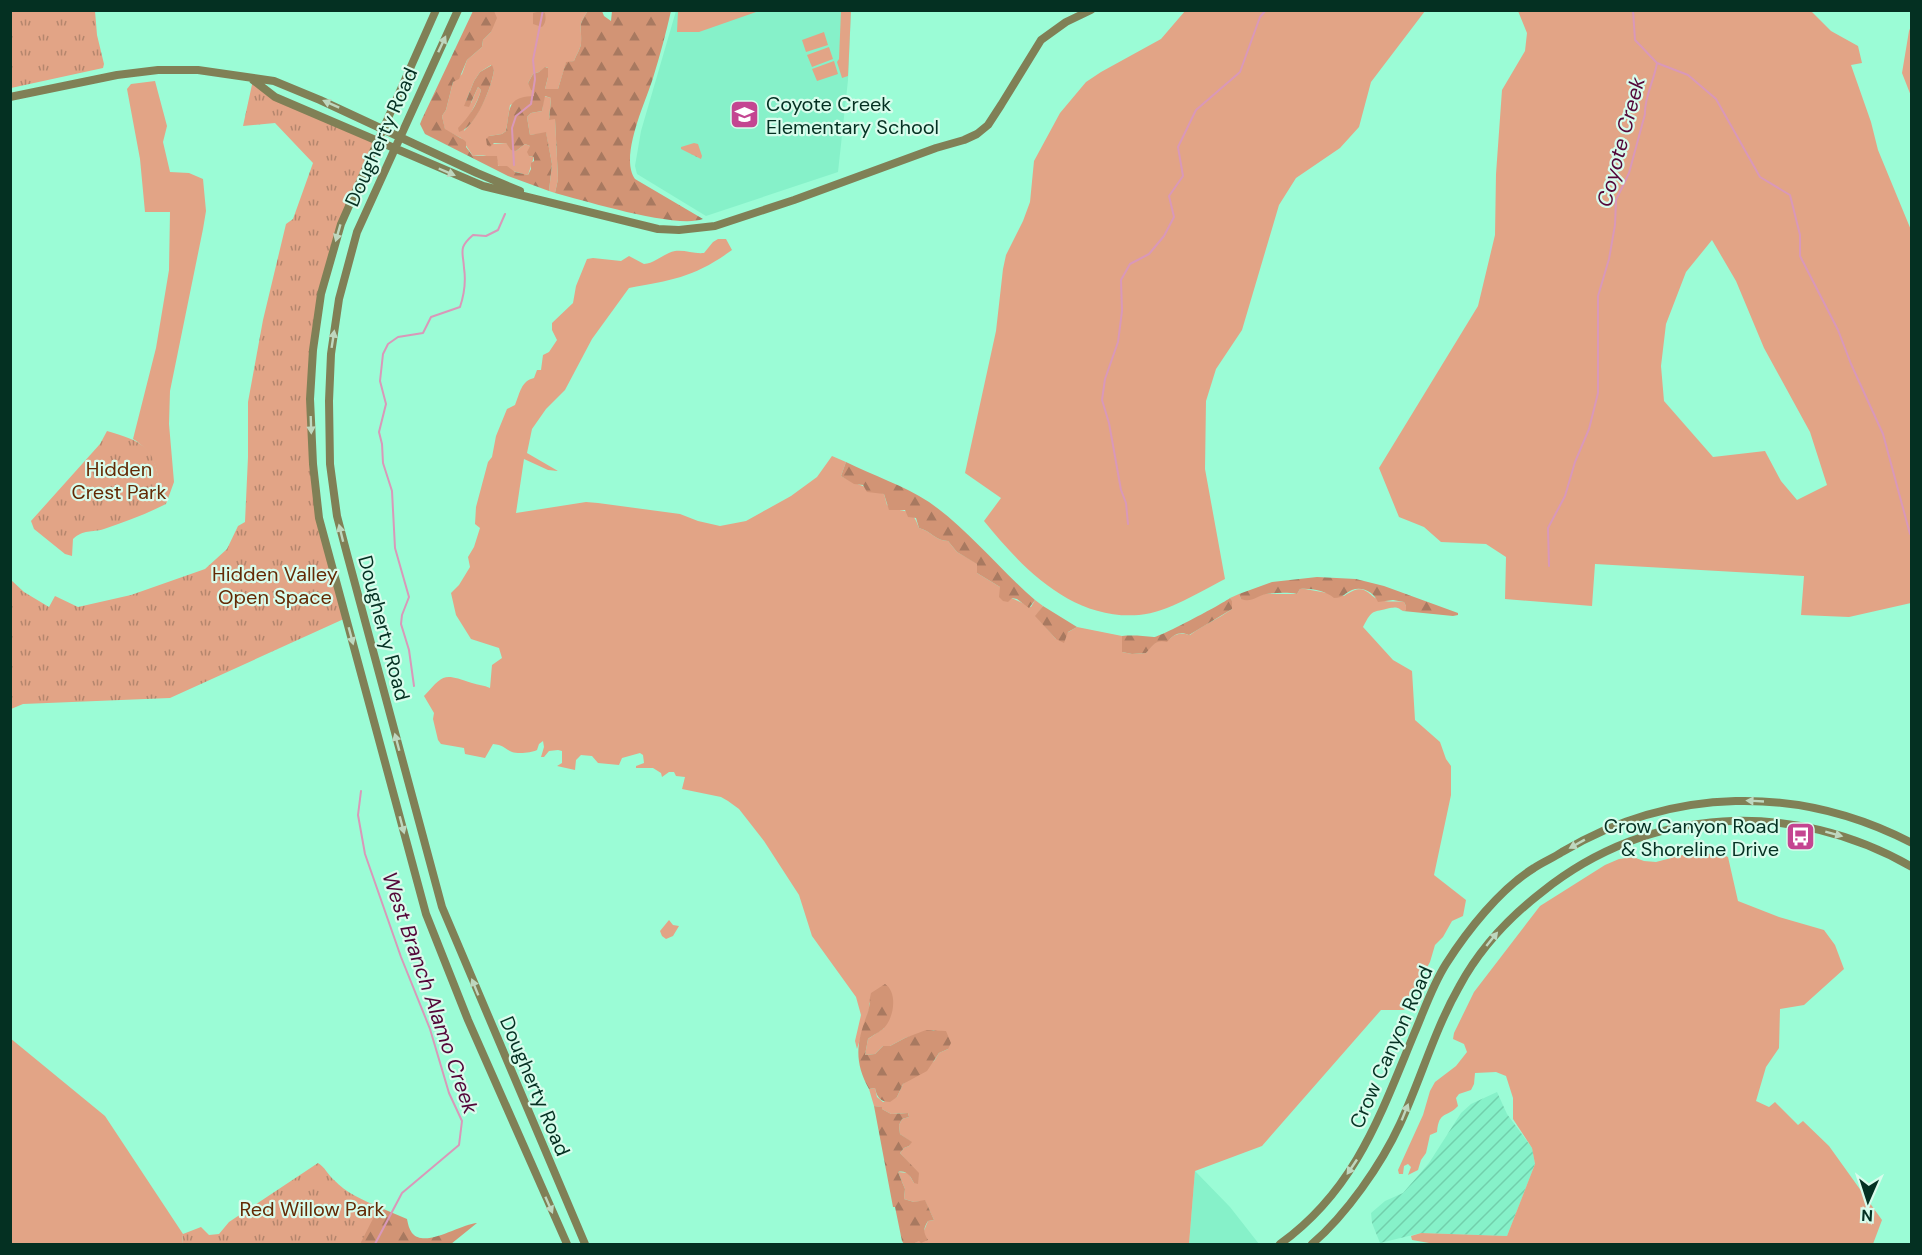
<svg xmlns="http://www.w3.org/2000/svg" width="1922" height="1255" viewBox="0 0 1922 1255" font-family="'DM Sans',sans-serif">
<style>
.built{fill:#86f1c9}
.industrial{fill:url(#industrial-furrows)}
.green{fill:#e2a486;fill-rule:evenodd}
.forest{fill:url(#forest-firs)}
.park{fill:url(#park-tufts)}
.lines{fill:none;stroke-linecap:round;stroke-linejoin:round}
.stream{stroke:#d998b9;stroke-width:2}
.secondary{stroke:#808056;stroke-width:8}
.oneway{fill:#bed7bf}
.labels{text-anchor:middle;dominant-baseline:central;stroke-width:4.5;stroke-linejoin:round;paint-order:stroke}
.poi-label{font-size:20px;fill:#043022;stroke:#d8fcec;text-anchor:start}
.street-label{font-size:20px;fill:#043022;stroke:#d8fcec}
.park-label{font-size:20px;fill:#632a05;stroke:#d8fcec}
.water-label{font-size:21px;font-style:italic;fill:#540739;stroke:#d8fcec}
</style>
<defs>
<pattern id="industrial-furrows" width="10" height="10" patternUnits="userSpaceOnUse" patternTransform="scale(1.5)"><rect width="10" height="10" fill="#86f1c9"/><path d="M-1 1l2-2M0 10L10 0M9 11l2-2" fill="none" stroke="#72cfac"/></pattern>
<pattern id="forest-firs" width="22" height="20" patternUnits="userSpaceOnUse" patternTransform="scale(1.5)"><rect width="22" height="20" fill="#d29475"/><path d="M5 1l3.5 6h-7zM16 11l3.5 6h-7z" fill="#a87960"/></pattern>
<pattern id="park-tufts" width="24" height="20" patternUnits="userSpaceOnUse" patternTransform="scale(1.5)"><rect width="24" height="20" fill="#e2a486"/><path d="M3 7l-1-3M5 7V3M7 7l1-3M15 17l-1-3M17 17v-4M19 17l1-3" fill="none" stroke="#b5866d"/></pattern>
</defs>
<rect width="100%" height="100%" fill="#9bfcd6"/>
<path class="built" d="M 676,11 L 851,11 L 848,80 L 838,172 L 706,216 L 637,174 L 635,166 L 641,131 Z
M 1195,1171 L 1230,1207 L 1259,1244 L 1189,1244 Z"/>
<path class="industrial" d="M 1497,1092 L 1507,1114 L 1532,1148 L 1535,1164 L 1507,1236 L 1421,1233 L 1380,1243 L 1372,1223 L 1371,1213 L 1385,1201 L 1403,1193 L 1429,1163 L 1461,1113 L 1471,1104 Z"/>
<path class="green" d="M 494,11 L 588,11 C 577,25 582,27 581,43 C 581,48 576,55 574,61 L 566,63 L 558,89 L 545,89 L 548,77 L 548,68 L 546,67 L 539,72 L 533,74 L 528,83 L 535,91 L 534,96 L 510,105 L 506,131 L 502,134 L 489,136 L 492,144 L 506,143 L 516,151 L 525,144 L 530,146 L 529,156 L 534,157 L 528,175 C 519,173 508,170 499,166 C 485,160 497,154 473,156 L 461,138 L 445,130 L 442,116 L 446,110 L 453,82 L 462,74 L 467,60 L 482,47 L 483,40 L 491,32 ZM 491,65 L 494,70 C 491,90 478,117 464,131 C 467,116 477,105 481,90 L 478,87 L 471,103 L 466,101 L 474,81 L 480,72 Z
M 678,11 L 678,10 L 759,11 L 699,32 L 677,32 Z
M 841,11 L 851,11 L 848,76 L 842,78 L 837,62 L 839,59 Z
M 1185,11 L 1425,11 L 1371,82 L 1359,127 L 1340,148 L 1296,178 L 1279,205 L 1242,330 L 1216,369 L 1206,401 L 1205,469 L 1225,579 C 1199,592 1169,612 1139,615 C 1072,620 1023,569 984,521 L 1001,498 L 965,473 L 996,331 L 1003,269 L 1006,255 L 1023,221 L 1030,202 L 1034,161 L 1060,113 L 1086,82 L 1101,72 L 1161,39 Z
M 1518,11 L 1811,11 L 1831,31 L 1858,46 L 1862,63 L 1851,65 L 1871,122 L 1878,150 L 1911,230 L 1911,603 L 1849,617 L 1801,615 L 1804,576 L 1595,564 L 1592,606 L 1505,599 L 1506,557 L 1486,544 L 1441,542 L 1424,527 L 1399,517 L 1379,468 L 1478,306 L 1495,235 L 1496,174 L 1502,90 L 1525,51 L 1527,33 ZM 1712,240 L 1736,281 L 1764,348 L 1810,432 L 1827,485 L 1797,500 L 1781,481 L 1765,451 L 1713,457 L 1664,401 L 1661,366 L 1666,324 L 1686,272 Z
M 824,32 L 828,45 L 806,52 L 802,40 Z
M 829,47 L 833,59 L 812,67 L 807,55 Z
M 834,61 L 838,74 L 817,81 L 812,69 Z
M 155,81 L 167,126 L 163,142 L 170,172 L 189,173 L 203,179 L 206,211 L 203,229 L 170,391 L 169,424 L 174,482 L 166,504 C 160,498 160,493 159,485 C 157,464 151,450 133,439 L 156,348 L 169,270 L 170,212 L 145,212 L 140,159 L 127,89 L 131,84 Z
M 544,96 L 551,98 L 549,119 L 555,118 L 558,179 L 555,193 L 549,191 L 552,164 L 546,133 L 530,135 L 527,117 L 531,113 L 542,111 Z
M 718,239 L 726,239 L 732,250 C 695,277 673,280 629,288 L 592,339 L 565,390 L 546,409 L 532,429 L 527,453 L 558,471 L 548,470 L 524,459 L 516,513 L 586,502 L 598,503 L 680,514 L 698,521 L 720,526 L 746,521 L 791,496 L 817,477 L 832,456 L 846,462 L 841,476 C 855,484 869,488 884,494 L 887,505 C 902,515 911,504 919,528 C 931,531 936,541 948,541 L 957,552 L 978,564 L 977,573 L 1000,587 L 1001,593 L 1031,607 L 1035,600 L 1043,606 L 1036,616 L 1056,639 L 1077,627 L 1122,636 L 1122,652 L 1132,654 L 1146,653 C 1152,644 1157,639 1167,641 C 1175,634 1179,632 1190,635 C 1203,625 1218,619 1232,609 L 1232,602 L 1230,598 L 1239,594 L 1241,599 L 1264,594 L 1297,594 L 1300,589 L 1305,589 L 1344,596 C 1368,579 1367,599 1384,601 C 1390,602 1397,601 1404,602 L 1406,606 L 1406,610 L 1403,611 C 1397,607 1397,607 1390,608 C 1372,613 1373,608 1363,627 L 1393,660 L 1412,671 L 1415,720 L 1440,742 L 1446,759 L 1451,766 L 1451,795 L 1434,875 L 1466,900 L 1463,916 L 1452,921 L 1443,937 L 1435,945 L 1430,962 L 1404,1010 L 1381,1010 L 1262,1146 L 1195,1171 L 1189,1244 L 913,1244 L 920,1240 L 928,1221 L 934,1220 L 925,1201 L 914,1202 L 904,1199 L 905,1189 L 898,1172 L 908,1173 L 914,1183 L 916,1171 L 900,1153 L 904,1148 L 909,1146 L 911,1142 L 900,1134 L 899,1125 L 902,1119 L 909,1117 L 908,1113 L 891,1114 L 882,1109 L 881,1107 L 874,1106 L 869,1089 L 875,1088 L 877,1097 L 883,1102 L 897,1097 L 903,1084 L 934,1061 L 939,1053 L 948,1049 L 934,1030 L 905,1038 L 890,1046 L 883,1046 L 875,1054 L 865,1055 L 868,1039 L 884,1028 L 869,1002 L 869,1010 L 857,1049 L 855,1041 L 861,1015 L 856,997 L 812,936 L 799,895 L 764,841 L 739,809 L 728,801 L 721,797 L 682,789 L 685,777 L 676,776 L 674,772 L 669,772 L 662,777 L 661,773 L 653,768 L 636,768 L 636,766 L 644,763 L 643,755 L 640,753 L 622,758 L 619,765 L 598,763 L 592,756 L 581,755 L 576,760 L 575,770 L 557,766 L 562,763 L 562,751 L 558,750 L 549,751 L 544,757 L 541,757 L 544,747 L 543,741 L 539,744 L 537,750 C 531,753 518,754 512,752 C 503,748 504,745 493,744 L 485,758 L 465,754 L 464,748 L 441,744 L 438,740 L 433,719 L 434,713 L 424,696 C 444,674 443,673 472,683 C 478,685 484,685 490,688 L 492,665 L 502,658 L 499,648 L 471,639 L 456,615 L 451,593 L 459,585 L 470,567 L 468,557 L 474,547 L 480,528 L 475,524 L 476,507 L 488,462 L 492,457 L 496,436 L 507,409 L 515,405 C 520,393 521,381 534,378 L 537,370 L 541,370 L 543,355 L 549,352 L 557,340 L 552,330 L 552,323 L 573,303 L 576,286 L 587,259 L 593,258 L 621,261 L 629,256 L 644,264 C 656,263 664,253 675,251 C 686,250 694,254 704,253 L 713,242 Z
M 1714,851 L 1728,857 L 1738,901 L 1779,917 L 1824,930 L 1835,945 L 1844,969 L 1804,1005 L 1780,1009 L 1779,1048 L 1766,1067 L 1756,1101 L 1769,1107 L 1775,1102 L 1798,1125 L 1803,1121 L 1829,1146 L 1882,1220 L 1873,1244 L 1435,1244 L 1412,1240 L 1411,1236 L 1421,1233 L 1507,1236 L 1535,1164 L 1532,1148 L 1513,1119 L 1513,1098 L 1506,1076 L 1496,1072 L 1475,1073 L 1474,1084 L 1471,1090 L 1459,1094 L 1456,1098 L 1458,1106 C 1447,1118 1439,1110 1437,1132 L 1430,1135 L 1426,1153 L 1421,1160 L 1418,1170 L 1408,1175 L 1411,1167 L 1408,1164 L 1404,1166 L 1403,1174 L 1399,1174 L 1398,1170 L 1423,1115 L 1430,1091 L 1435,1082 L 1456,1066 L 1467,1052 L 1464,1044 L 1453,1039 L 1454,1033 L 1474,992 L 1540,906 L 1605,865 L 1619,859 L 1633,857 L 1644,861 L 1656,862 L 1686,854 L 1709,854 Z
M 669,920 L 673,925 L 679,926 L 673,936 L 666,939 L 662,936 L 660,931 Z
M 10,1038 L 105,1116 L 183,1234 L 182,1244 L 11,1244 Z"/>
<path class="forest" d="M 473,11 L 494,11 L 497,18 L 491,32 L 483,40 L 482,47 L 467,60 L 459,79 L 453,82 L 446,110 L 442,116 L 445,129 L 464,140 L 466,142 L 466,147 L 473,156 L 497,156 L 498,166 L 507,166 L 515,172 L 528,175 L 531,169 L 531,163 L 534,161 L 534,157 L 529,156 L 527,152 L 530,146 L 525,144 L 516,151 L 511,150 L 506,143 L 494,143 L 490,147 L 487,145 L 486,139 L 489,136 L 502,134 L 506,131 C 510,108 507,97 534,96 L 534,91 L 531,90 L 528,83 L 533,74 L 539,72 L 545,67 L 548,68 L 548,77 L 545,89 L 558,89 L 566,62 L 574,61 C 576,55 581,48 581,43 C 582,27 577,25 588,11 L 602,11 L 604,16 L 611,21 L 612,11 L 671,11 C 666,33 660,55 653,78 C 646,101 619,157 635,179 L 703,219 C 676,229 586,201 555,193 L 558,179 L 555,119 L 549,120 L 551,98 L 545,96 L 542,111 L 531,113 L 527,117 L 530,135 L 546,132 L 552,164 L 549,191 L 508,176 L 425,134 L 420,124 L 422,119 Z
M 541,11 L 545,13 C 546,18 546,23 542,27 L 533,24 L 533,13 Z
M 492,65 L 494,70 C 492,86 476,128 459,132 L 458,128 C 469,117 477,105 481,90 L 478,87 L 469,107 L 464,106 L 474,81 L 480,72 Z
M 846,462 C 874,476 903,485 929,502 C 968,529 999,569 1035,600 L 1029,608 L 1017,599 L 1012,598 L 1008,602 L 1003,601 L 999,597 L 1000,587 L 977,573 L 977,564 L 957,552 L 948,541 C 936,541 931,531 919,528 L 916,518 L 908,517 L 905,510 L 889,510 L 884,494 L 867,492 L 863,485 L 854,484 L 841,476 Z
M 1317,577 L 1356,579 L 1384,586 L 1458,613 L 1458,615 L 1453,616 L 1403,611 L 1406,610 L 1406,606 L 1404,602 L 1393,600 L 1378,602 C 1374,593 1363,586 1352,590 C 1345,593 1343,598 1334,598 C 1326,591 1311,588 1300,589 L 1297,594 C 1287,592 1275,593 1266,594 C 1256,596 1252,603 1241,599 L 1239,594 L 1272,582 Z
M 1230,598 L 1232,601 L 1232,609 L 1189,635 C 1180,631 1174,634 1167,642 C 1156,639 1153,645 1146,653 L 1132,654 L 1122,652 L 1122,636 C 1133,635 1143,636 1154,637 C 1160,637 1222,604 1230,598 Z
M 1043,606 L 1077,627 L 1068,632 L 1064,643 L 1056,639 L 1035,616 Z
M 885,984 C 898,992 894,1018 884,1028 C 880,1032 873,1035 868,1039 L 865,1055 L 875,1054 L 883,1046 L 890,1046 L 905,1038 L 926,1030 L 946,1031 L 951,1043 L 948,1049 L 939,1053 L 927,1071 L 903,1084 L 897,1097 L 890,1102 C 881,1102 877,1098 875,1088 L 869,1089 C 853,1060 857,1041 868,1012 C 870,1006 869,1000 871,993 Z
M 874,1106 L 882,1107 L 882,1109 L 891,1114 L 908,1113 L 909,1117 L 902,1119 L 899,1125 L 900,1134 L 912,1142 L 909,1146 L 904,1148 L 900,1153 L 919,1173 L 918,1184 L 914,1183 C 910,1176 907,1170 898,1172 L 905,1189 L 904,1199 L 914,1202 L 925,1200 L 934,1220 L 928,1221 C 923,1229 923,1232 928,1240 L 921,1243 L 919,1241 L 913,1244 L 904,1244 L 902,1241 L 895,1207 L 893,1207 Z
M 374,1205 L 407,1219 C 408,1224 409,1229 412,1233 C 425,1249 460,1224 477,1223 L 451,1244 L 355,1244 Z"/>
<path class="park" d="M 10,11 L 95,11 L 97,35 L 104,64 L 103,68 L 11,88 Z
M 1911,26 L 1911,96 L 1902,73 L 1909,31 Z
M 253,80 L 275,97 L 378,141 L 341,224 L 321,294 L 310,399 L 319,518 L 346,618 L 170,698 L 23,704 L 11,709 L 10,579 L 24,592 L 49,607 L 55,596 L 78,607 L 131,595 L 205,569 L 227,549 L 238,526 L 245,522 L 248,457 L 248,402 L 263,320 L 286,224 L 293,219 L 313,163 L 275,123 L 243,126 Z
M 694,143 L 698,144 L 702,156 L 701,159 L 681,149 L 681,147 Z
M 107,431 C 140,441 154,445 159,482 C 160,491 160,497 166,504 C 146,514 125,522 104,529 C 91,533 84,529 73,539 L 72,556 L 65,554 L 34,529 L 31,521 L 100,444 Z
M 318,1163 C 325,1167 328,1175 334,1180 C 346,1193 363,1200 379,1207 L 360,1244 L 182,1244 L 183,1234 L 201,1227 L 209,1235 L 219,1234 L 229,1222 Z"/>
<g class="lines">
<path class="stream" d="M 1633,10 L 1635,40 L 1657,63 L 1688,75 L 1716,99 L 1760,177 L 1790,195 L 1800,235 L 1800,256 L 1838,330 L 1851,364 L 1883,434 L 1910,534
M 514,165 L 512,128 L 516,116 L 531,104 L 535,79 L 533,60 L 543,10
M 1128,524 L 1126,503 L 1121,490 L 1109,423 L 1102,400 L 1105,379 L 1118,342 L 1122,311 L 1121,280 L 1130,264 L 1149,254 L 1164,236 L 1174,217 L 1169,196 L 1183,176 L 1178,147 L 1196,110 L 1240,72 L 1260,17 L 1266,10
M 1549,566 L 1548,528 L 1565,496 L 1575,462 L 1589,429 L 1598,393 L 1598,296 L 1609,259 L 1615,225 L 1616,200 L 1629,173 L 1645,114 C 1644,98 1654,81 1657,63
M 414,686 L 409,650 L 401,624 L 402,615 L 409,597 L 395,548 L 392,491 L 383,463 L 382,444 L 379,432 L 386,404 L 380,381 L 383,354 L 388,344 L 398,337 L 423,333 L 431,317 L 460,307 C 464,295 466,281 464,268 C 463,251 458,248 473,235 L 486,236 L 498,230 L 505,214
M 361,791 L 358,815 L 365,854 L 401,957 L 430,1029 L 449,1093 L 462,1121 L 459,1145 L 402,1193 L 375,1244"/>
<path class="secondary" d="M 436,10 L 341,224 L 321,294 L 313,350 L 310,399 L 313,464 L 319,518 L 426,914 L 468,1020 L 567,1244
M 458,10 L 357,232 L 339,299 L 331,354 L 329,401 L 330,464 L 337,516 L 347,554 L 442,907 L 585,1244
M 253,80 L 275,97 L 483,186 L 658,229 L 679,230 L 715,226 L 794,200 L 936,148 L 964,140 L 977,134 L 988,125 L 1001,105 L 1041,40 L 1066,22 L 1091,10
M 10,97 L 117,75 L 158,70 L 198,70 L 274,81 L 320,100 L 477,173 L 520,191
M 1280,1244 C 1355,1190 1380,1116 1414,1034 C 1424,1011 1432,986 1446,964 C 1467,931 1500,889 1534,868 C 1543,862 1553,858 1562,852 C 1672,787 1798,784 1912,843
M 1312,1244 C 1346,1215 1381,1165 1400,1124 C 1421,1079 1434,1031 1459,987 C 1480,948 1507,919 1542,892 C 1650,805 1793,799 1912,867"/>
</g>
<defs><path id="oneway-solid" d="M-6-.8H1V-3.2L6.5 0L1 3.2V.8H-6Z" transform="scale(1.5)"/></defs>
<g class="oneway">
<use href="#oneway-solid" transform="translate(442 44) rotate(-65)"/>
<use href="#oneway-solid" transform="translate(331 104) rotate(-156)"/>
<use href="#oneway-solid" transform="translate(447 172) rotate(23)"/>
<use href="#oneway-solid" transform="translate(338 233) rotate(106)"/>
<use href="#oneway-solid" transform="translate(333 339) rotate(-81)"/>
<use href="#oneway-solid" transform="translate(311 425) rotate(88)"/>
<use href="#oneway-solid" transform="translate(341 533) rotate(-104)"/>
<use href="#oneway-solid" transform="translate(351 636) rotate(75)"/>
<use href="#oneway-solid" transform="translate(397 742) rotate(-105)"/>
<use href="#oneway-solid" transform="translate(1755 801) rotate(-177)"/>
<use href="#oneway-solid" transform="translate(402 825) rotate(75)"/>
<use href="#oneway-solid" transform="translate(1834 834) rotate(15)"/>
<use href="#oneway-solid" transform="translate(1577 844) rotate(151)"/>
<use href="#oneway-solid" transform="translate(1492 939) rotate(-51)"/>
<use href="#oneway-solid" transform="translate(475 987) rotate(-112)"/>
<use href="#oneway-solid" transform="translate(1405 1112) rotate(-68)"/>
<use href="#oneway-solid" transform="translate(1352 1167) rotate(124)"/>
<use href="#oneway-solid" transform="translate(549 1205) rotate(66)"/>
</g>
<defs>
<symbol id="school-square" viewBox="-11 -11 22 22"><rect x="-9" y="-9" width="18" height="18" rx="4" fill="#c44591" stroke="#d8fcec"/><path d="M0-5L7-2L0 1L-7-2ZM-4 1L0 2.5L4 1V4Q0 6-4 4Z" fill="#fff"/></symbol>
<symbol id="bus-square" viewBox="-11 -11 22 22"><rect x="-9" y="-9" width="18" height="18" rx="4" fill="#c44591" stroke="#d8fcec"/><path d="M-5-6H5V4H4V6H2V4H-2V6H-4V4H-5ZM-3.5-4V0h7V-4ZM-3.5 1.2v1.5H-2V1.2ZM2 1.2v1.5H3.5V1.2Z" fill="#fff"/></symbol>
</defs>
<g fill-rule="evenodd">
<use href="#school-square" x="728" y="98" width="33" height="33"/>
<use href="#bus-square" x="1784" y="820" width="33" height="33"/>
</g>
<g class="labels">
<g class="poi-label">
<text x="766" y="104">Coyote Creek<tspan x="766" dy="23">Elementary School</tspan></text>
<text x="1779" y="826" text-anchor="end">Crow Canyon Road<tspan x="1779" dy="23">&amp; Shoreline Drive</tspan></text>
</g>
<g class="street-label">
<text transform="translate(381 137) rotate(-66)">Dougherty Road</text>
<text transform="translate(384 628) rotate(75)">Dougherty Road</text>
<text transform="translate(1391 1047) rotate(-66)">Crow Canyon Road</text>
<text transform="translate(535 1086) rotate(67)">Dougherty Road</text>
</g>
<g class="park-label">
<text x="119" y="469">Hidden<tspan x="119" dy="23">Crest Park</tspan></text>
<text x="275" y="574">Hidden Valley<tspan x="275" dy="23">Open Space</tspan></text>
<text x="312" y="1209">Red Willow Park</text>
</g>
<g class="water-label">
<text transform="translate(1621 142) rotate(-75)">Coyote Creek</text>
<text transform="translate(430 993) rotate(71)">West Branch Alamo Creek</text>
</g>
</g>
<rect width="1922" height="1255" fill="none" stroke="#043022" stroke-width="24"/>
<g transform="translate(1868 1201) rotate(183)" stroke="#d8fcec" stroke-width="4.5" paint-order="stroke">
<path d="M0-4.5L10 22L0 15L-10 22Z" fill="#043022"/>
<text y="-9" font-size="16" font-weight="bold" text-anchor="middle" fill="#043022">N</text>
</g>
</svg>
